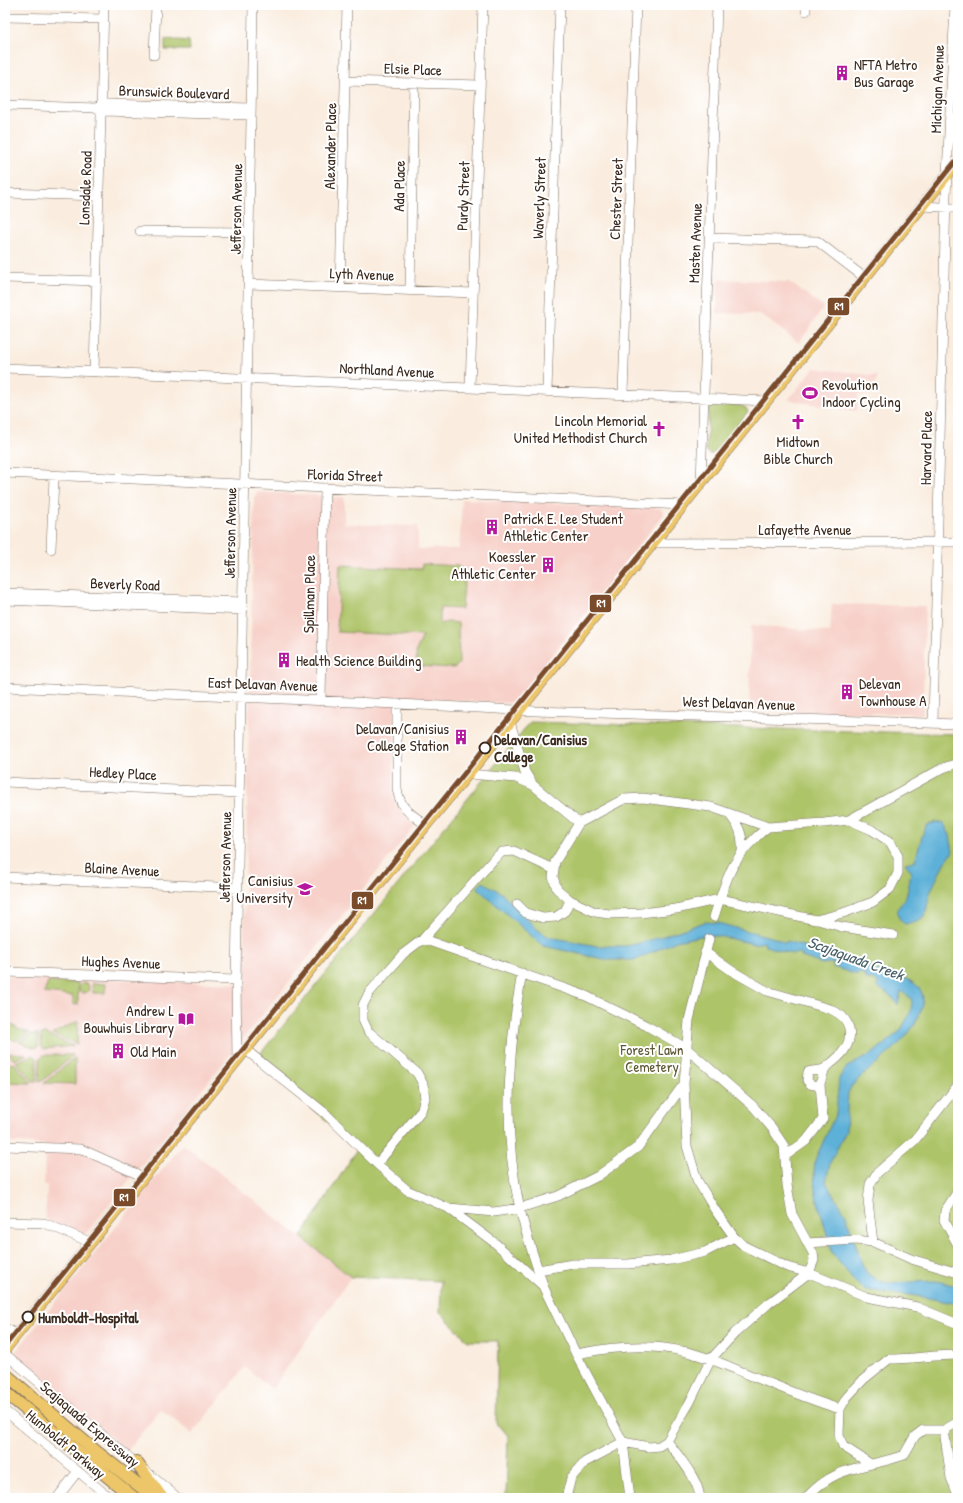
<svg xmlns="http://www.w3.org/2000/svg" width="963" height="1503" viewBox="0 0 963 1503" font-family="'Patrick Hand',sans-serif">
<style>
.built{fill:#f7d1c9}
.green{fill:#aec469;stroke:#747744}
.water{fill:#5db0d8;stroke:#4c6d7b}
.lines{fill:none;stroke-linecap:round;stroke-linejoin:round}
.minor-casing{stroke:#7e6e62;stroke-width:10}
.major-casing{stroke:#7e6e62;stroke-width:12}
.highway-casing{stroke:#7e6e62;stroke-width:14}
.minor{stroke:#fff;stroke-width:9}
.major{stroke:#ecc669;stroke-width:11}
.highway{stroke:#ecc669;stroke-width:12}
.rail-1-casing{stroke:#fff;stroke-width:8}
.rail-1{stroke:#7a4b2a;stroke-width:5}
.stop-dot{fill:#fff;stroke:#3b2a1e;stroke-width:2}
.labels{text-anchor:middle;dominant-baseline:central;stroke-width:4;stroke-linejoin:round;paint-order:stroke}
.poi-label{font-size:15px;fill:#3b2a1e;stroke:#fff;text-anchor:start}
.street-label{font-size:15px;fill:#3b2a1e;stroke:#fff}
.stop-label{font-size:15px;font-weight:bold;fill:#3b2a1e;stroke:#fff;text-anchor:start}
.park-label{font-size:15px;fill:#5e5834;stroke:#fff}
.water-label{font-size:16px;font-style:italic;fill:#496068;stroke:#fff}
.line-badge{stroke:#fff;stroke-width:1.5}
.badge-label{font-size:11px;text-anchor:middle;font-weight:bold;fill:#fff}
</style>
<rect width="100%" height="100%" fill="#fff"/>
<filter id="ink" filterUnits="userSpaceOnUse"><feTurbulence type="fractalNoise" baseFrequency=".025" numOctaves="2"/><feDisplacementMap in="SourceGraphic" scale="8" xChannelSelector="R" yChannelSelector="G"/><feConvolveMatrix kernelMatrix="1 2 1 2 8 2 1 2 1" color-interpolation-filters="sRGB"/></filter>
<filter id="wash" filterUnits="userSpaceOnUse"><feTurbulence type="fractalNoise" baseFrequency=".012" numOctaves="4" result="noise"/><feDisplacementMap in="SourceGraphic" scale="16" xChannelSelector="R" yChannelSelector="G"/><feGaussianBlur stdDeviation="0.9" result="paint"/><feColorMatrix in="noise" values="0 0 0 0 0 0 0 0 0 0 0 0 0 0 0 0 0 1.4 0 .05"/><feComposite in="paint" operator="in"/></filter>
<g filter="url(#wash)">
<rect width="100%" height="100%" fill="#faeddf"/>
<path class="built" d="M 718,279 L 789,282 L 824,307 L 799,343 L 760,314 L 717,313 Z
M 814,368 L 877,376 L 873,395 L 858,394 L 857,411 L 788,400 Z
M 257,492 L 344,497 L 344,524 L 418,526 L 418,549 L 459,549 L 462,499 L 661,508 L 664,514 L 514,703 L 396,698 L 393,796 L 396,804 L 416,824 L 84,1236 L 45,1219 L 47,1186 L 44,1185 L 45,1145 L 5,1142 L 5,976 L 243,984 L 254,497 Z
M 832,604 L 925,606 L 923,714 L 749,711 L 751,625 L 830,632 Z
M 183,1144 L 351,1277 L 272,1389 L 245,1367 L 192,1434 L 161,1409 L 127,1451 L 15,1356 L 15,1352 Z"/>
<path class="green" d="M 165,39 L 189,41 L 190,50 L 165,50 Z
M 709,404 L 741,405 L 746,408 L 748,412 L 713,454 L 710,454 L 706,451 Z
M 422,564 L 458,566 L 465,572 L 462,609 L 440,608 L 440,624 L 447,622 L 458,623 L 459,664 L 454,668 L 417,666 L 416,651 L 423,636 L 337,632 L 340,565 L 422,569 Z
M 530,722 L 958,734 L 958,1498 L 506,1498 L 508,1436 L 500,1426 L 496,1424 L 498,1341 L 468,1341 L 440,1312 L 441,1281 L 351,1277 L 301,1237 L 358,1148 L 256,1059 Z
M 48,982 L 78,983 L 78,1005 L 73,1004 L 73,996 L 44,993 Z
M 92,983 L 106,984 L 105,993 L 93,993 Z
M79 988a5 5 0 1 1 10 0a5 5 0 1 1-10 0Z
M 78,1021 L 77,1044 L 52,1034 Z
M 8,1022 L 18,1029 L 30,1033 L 16,1041 L 9,1038 Z
M 33,1034 L 38,1034 L 38,1047 L 34,1048 L 19,1042 Z
M 41,1034 L 46,1034 L 73,1046 L 43,1049 L 41,1047 Z
M 8,1053 L 26,1054 L 26,1055 L 14,1060 Z
M 33,1055 L 37,1058 L 37,1081 L 33,1081 L 16,1062 Z
M 44,1055 L 73,1055 L 73,1056 L 42,1081 L 39,1081 L 40,1058 Z
M 75,1058 L 75,1084 L 44,1083 Z
M 14,1063 L 31,1082 L 31,1083 L 6,1082 L 6,1065 Z"/>
<path class="water" d="M 936,822 L 944,824 L 950,835 L 953,852 L 944,863 L 930,893 L 925,916 L 916,922 L 905,924 C 889,912 903,905 907,893 C 909,886 910,878 911,871 L 905,863 L 915,861 L 922,836 L 927,825 Z
M 483,882 L 503,894 L 537,929 L 549,937 L 571,941 L 597,946 L 627,946 L 648,941 L 705,922 L 718,923 L 778,939 L 785,943 L 787,941 L 813,949 L 819,954 L 821,951 L 843,958 L 850,964 L 853,961 L 872,968 L 877,973 L 880,970 C 891,973 903,976 912,982 C 922,988 925,997 922,1008 C 910,1045 875,1060 851,1087 L 848,1093 L 846,1131 L 830,1163 L 826,1182 L 846,1215 L 862,1264 L 867,1273 L 875,1279 L 886,1283 L 936,1281 L 958,1286 L 958,1304 L 918,1296 L 866,1290 L 856,1283 L 832,1253 L 815,1191 L 814,1172 L 815,1160 L 836,1113 L 839,1078 L 847,1067 L 872,1054 L 900,1031 L 910,1014 L 912,1003 L 911,998 L 901,991 L 898,1005 L 893,998 L 878,987 L 878,982 L 865,978 L 865,973 L 855,974 L 833,967 L 833,963 L 822,964 L 802,957 L 801,953 L 792,954 L 765,946 L 764,942 L 755,944 L 718,936 L 701,936 L 676,941 L 636,960 L 608,960 L 543,946 L 477,888 Z
M 958,1203 L 958,1227 L 955,1225 L 952,1215 Z"/>
</g>
<g filter="url(#ink)">
<g class="lines">
<defs>
<path id="minor" d="M 806,11 L 806,5
M 5,17 L 104,19
M 154,55 L 156,5
M 345,81 L 480,85
M 5,105 L 97,108 L 102,111 L 251,115
M 98,107 L 102,104 L 106,104 L 251,108
M 5,193 L 99,196
M 922,206 L 958,208
M 140,231 L 249,232
M 709,238 L 817,241 L 865,278
M 5,278 L 97,281
M 249,284 L 473,293
M 340,287 L 347,5
M 410,290 L 414,82
M 5,368 L 767,401
M 94,372 L 104,5
M 470,388 L 483,5
M 547,391 L 560,5
M 623,394 L 636,5
M 5,473 L 683,505
M 701,483 L 717,5
M 653,543 L 958,542
M 51,549 L 54,477
M 5,593 L 243,602
M 5,600 L 243,610
M 5,687 L 442,706 L 535,711 L 958,724
M 321,701 L 325,488
M 397,704 L 397,789 C 401,810 409,812 426,825
M 510,722 L 525,772 L 533,785 L 579,823
M 933,723 L 946,196 L 955,5
M 469,774 L 516,778 L 533,785
M 5,782 L 240,793
M 729,814 C 739,826 743,834 742,850
M 849,820 L 872,830 L 890,842 L 898,856 L 898,873 L 890,889 L 873,902 L 843,913 L 816,920 L 720,899 L 676,909 L 640,913 L 609,914 L 595,912 L 570,900 L 557,889 L 553,877 L 555,862 L 579,823 L 624,799 L 643,798 L 711,807 L 768,827 L 824,823 L 849,820 L 943,768 L 958,763
M 5,877 L 238,888
M 517,904 L 526,913 L 543,918 L 556,917 L 565,911 L 570,900
M 714,917 C 727,876 733,854 768,827
M 818,920 L 842,927 L 893,935
M 423,939 L 586,996 L 647,1026 L 686,1048 L 753,1106 L 772,1128 L 784,1146 L 787,1185 L 792,1214 L 813,1253 L 814,1260 L 809,1273 L 867,1297 L 917,1307 L 958,1324
M 709,939 L 689,1020 L 684,1084 L 687,1146 L 697,1180 L 715,1210 L 734,1237 L 744,1246 L 787,1267 L 809,1273
M 705,952 L 732,971 L 767,991 L 830,1009 C 856,1020 855,1044 834,1061 C 831,1063 827,1067 824,1069 C 819,1071 813,1070 808,1072 L 807,1080 C 810,1086 814,1086 820,1084 L 825,1068
M 5,972 L 236,980
M 522,973 C 508,1050 502,1132 520,1209 C 526,1235 535,1260 543,1285
M 246,1050 L 325,1113 L 377,1164 L 407,1190 L 448,1208 L 495,1243 L 543,1286 L 576,1354 L 623,1442 L 630,1498
M 237,1061 L 236,980 L 253,5
M 5,1146 L 81,1149 L 144,1177
M 785,1156 L 806,1141 L 823,1119 L 820,1084
M 377,1164 L 421,1111 L 425,1098 L 423,1084 L 417,1073 L 368,1031 L 363,1020 L 363,1005 L 369,993 L 403,954 L 423,939 L 494,859 L 502,852 L 514,851 L 553,869
M 958,1191 L 945,1211 L 944,1220 L 958,1245
M 449,1208 L 494,1212 L 520,1208 L 558,1196 L 598,1176 L 638,1147 L 684,1084
M 5,1222 L 44,1223 L 90,1242
M 873,1242 L 868,1201 L 870,1184 L 877,1173 L 915,1140 L 958,1085
M 807,1243 L 856,1240 L 873,1242 L 911,1259 L 958,1273
M 538,1270 L 573,1264 L 628,1264 L 671,1260 L 705,1252 L 734,1237
M 5,1328 L 16,1334
M 5,1354 L 178,1498
M 576,1354 C 610,1347 647,1343 682,1351 C 704,1355 725,1365 745,1373 C 777,1386 807,1399 840,1409
M 5,1411 L 110,1498
M 944,1430 L 951,1478 L 958,1495
M 667,1441 C 679,1457 698,1478 700,1498
M 869,1463 L 843,1446 L 839,1435 L 840,1409 L 847,1397 L 864,1379 L 889,1359 C 913,1359 935,1355 958,1355
M 57,1498 L 78,1471
M 566,1498 L 571,1478 L 585,1462 L 623,1442 L 649,1447 L 659,1446 L 667,1441 L 690,1402 L 711,1359 L 735,1333 L 768,1304 L 809,1273
M 806,1498 C 836,1464 866,1469 904,1455 L 915,1436 L 923,1430 L 944,1430 L 958,1422"/>
<path id="major" d="M 5,1349 L 426,825 L 490,747 L 958,161"/>
<path id="highway" d="M 5,1374 L 98,1453 L 155,1498
M 5,1392 L 134,1498
M 136,1462 L 162,1498"/>
</defs>
<use href="#minor" class="minor-casing"/>
<use href="#major" class="major-casing"/>
<use href="#highway" class="highway-casing"/>
<use href="#minor" class="minor"/>
<use href="#major" class="major"/>
<use href="#highway" class="highway"/>
<defs>
<path id="rail-1" d="M 5,1346 L 958,158"/>
</defs>
<use href="#rail-1" class="rail-1-casing"/>
<use href="#rail-1" class="rail-1"/>
</g>
</g>
<defs>
<symbol id="building-bare" viewBox="-9 -9 18 18"><path d="M-4-6H4V6H1V3H-1V6H-4ZM-2.5-4.3h1.7v1.8h-1.7ZM.8-4.3h1.7v1.8H.8ZM-2.5-1h1.7V.8h-1.7ZM.8-1h1.7V.8H.8Z" fill="#b5179e" stroke="#fff" stroke-width="2.5" paint-order="stroke"/></symbol>
<symbol id="stadium-bare" viewBox="-9 -9 18 18"><path d="M0-5a6.5 5 0 1 0 0 10a6.5 5 0 1 0 0-10ZM-3.5-1.8h7v3.6h-7Z" fill="#b5179e" stroke="#fff" stroke-width="2.5" paint-order="stroke"/></symbol>
<symbol id="church-bare" viewBox="-9 -9 18 18"><path d="M-1.2-6h2.4v3.5h3.3v2.4h-3.3V6h-2.4V-.1h-3.3v-2.4h3.3Z" fill="#b5179e" stroke="#fff" stroke-width="2.5" paint-order="stroke"/></symbol>
<symbol id="university-bare" viewBox="-9 -9 18 18"><path d="M0-5L7-2L0 1L-7-2ZM-4 1L0 2.5L4 1V4Q0 6-4 4Z" fill="#b5179e" stroke="#fff" stroke-width="2.5" paint-order="stroke"/></symbol>
<symbol id="library-bare" viewBox="-9 -9 18 18"><path d="M-6-4Q-3-5.5-.7-3.5V5Q-3 3-6 4ZM6-4Q3-5.5 .7-3.5V5Q3 3 6 4Z" fill="#b5179e" stroke="#fff" stroke-width="2.5" paint-order="stroke"/></symbol>
</defs>
<g fill-rule="evenodd">
<use href="#building-bare" x="831" y="62" width="22" height="22"/>
<use href="#stadium-bare" x="799" y="382" width="22" height="22"/>
<use href="#church-bare" x="787" y="411" width="22" height="22"/>
<use href="#church-bare" x="648" y="418" width="22" height="22"/>
<use href="#building-bare" x="481" y="516" width="22" height="22"/>
<use href="#building-bare" x="537" y="554" width="22" height="22"/>
<use href="#building-bare" x="273" y="649" width="22" height="22"/>
<use href="#building-bare" x="836" y="681" width="22" height="22"/>
<use href="#building-bare" x="450" y="726" width="22" height="22"/>
<use href="#university-bare" x="294" y="878" width="22" height="22"/>
<use href="#library-bare" x="175" y="1008" width="22" height="22"/>
<use href="#building-bare" x="107" y="1040" width="22" height="22"/>
</g>
<g class="stop-dot">
<circle cx="485" cy="748" r="5.5"/>
<circle cx="28" cy="1317" r="5.5"/>
</g>
<g class="labels">
<g class="poi-label">
<text x="854" y="64">NFTA Metro<tspan x="854" dy="17">Bus Garage</tspan></text>
<text x="822" y="384">Revolution<tspan x="822" dy="17">Indoor Cycling</tspan></text>
<text x="647" y="420" text-anchor="end">Lincoln Memorial<tspan x="647" dy="17">United Methodist Church</tspan></text>
<text x="798" y="441" text-anchor="middle">Midtown<tspan x="798" dy="17">Bible Church</tspan></text>
<text x="504" y="518">Patrick E. Lee Student<tspan x="504" dy="17">Athletic Center</tspan></text>
<text x="536" y="556" text-anchor="end">Koessler<tspan x="536" dy="17">Athletic Center</tspan></text>
<text x="296" y="660">Health Science Building</text>
<text x="859" y="683">Delevan<tspan x="859" dy="17">Townhouse A</tspan></text>
<text x="449" y="728" text-anchor="end">Delavan/Canisius<tspan x="449" dy="17">College Station</tspan></text>
<text x="293" y="880" text-anchor="end">Canisius<tspan x="293" dy="17">University</tspan></text>
<text x="174" y="1010" text-anchor="end">Andrew L<tspan x="174" dy="17">Bouwhuis Library</tspan></text>
<text x="130" y="1051">Old Main</text>
</g>
<g class="street-label">
<text transform="translate(413 69) rotate(2)">Elsie Place</text>
<text transform="translate(937 89) rotate(-88)">Michigan Avenue</text>
<text transform="translate(174 92) rotate(2)">Brunswick Boulevard</text>
<text transform="translate(330 146) rotate(-89)">Alexander Place</text>
<text transform="translate(399 186) rotate(-89)">Ada Place</text>
<text transform="translate(85 188) rotate(-88)">Lonsdale Road</text>
<text transform="translate(463 196) rotate(-88)">Purdy Street</text>
<text transform="translate(539 198) rotate(-88)">Waverly Street</text>
<text transform="translate(616 199) rotate(-88)">Chester Street</text>
<text transform="translate(236 209) rotate(-89)">Jefferson Avenue</text>
<text transform="translate(695 243) rotate(-88)">Masten Avenue</text>
<text transform="translate(362 274) rotate(2)">Lyth Avenue</text>
<text transform="translate(387 370) rotate(3)">Northland Avenue</text>
<text transform="translate(926 448) rotate(-89)">Harvard Place</text>
<text transform="translate(345 475) rotate(2)">Florida Street</text>
<text x="805" y="529">Lafayette Avenue</text>
<text transform="translate(230 533) rotate(-89)">Jefferson Avenue</text>
<text transform="translate(125 584) rotate(2)">Beverly Road</text>
<text transform="translate(309 594) rotate(-89)">Spillman Place</text>
<text transform="translate(263 684) rotate(2)">East Delavan Avenue</text>
<text transform="translate(739 703) rotate(2)">West Delavan Avenue</text>
<text transform="translate(123 773) rotate(3)">Hedley Place</text>
<text transform="translate(225 857) rotate(-89)">Jefferson Avenue</text>
<text transform="translate(122 869) rotate(3)">Blaine Avenue</text>
<text transform="translate(121 962) rotate(2)">Hughes Avenue</text>
<text transform="translate(90 1424) rotate(40)">Scajaquada Expressway</text>
<text transform="translate(66 1444) rotate(40)">Humboldt Parkway</text>
</g>
<g class="stop-label">
<text x="494" y="739">Delavan/Canisius<tspan x="494" dy="17">College</tspan></text>
<text x="38" y="1317">Humboldt–Hospital</text>
</g>
<g class="park-label">
<text x="652" y="1049">Forest Lawn<tspan x="652" dy="17">Cemetery</tspan></text>
</g>
<g class="water-label">
<text transform="translate(856 958) rotate(20)">Scajaquada Creek</text>
</g>
</g>
<g class="line-badge">
<rect x="827" y="297" width="23" height="19" rx="4" fill="#7a4b2a"/>
<rect x="589" y="594" width="23" height="19" rx="4" fill="#7a4b2a"/>
<rect x="351" y="891" width="23" height="19" rx="4" fill="#7a4b2a"/>
<rect x="113" y="1188" width="23" height="19" rx="4" fill="#7a4b2a"/>
</g>
<g class="badge-label">
<text x="839" y="310">R1</text>
<text x="601" y="607">R1</text>
<text x="362" y="904">R1</text>
<text x="124" y="1201">R1</text>
</g>
<rect width="963" height="1503" fill="none" stroke="#fff" stroke-width="20"/>
</svg>
